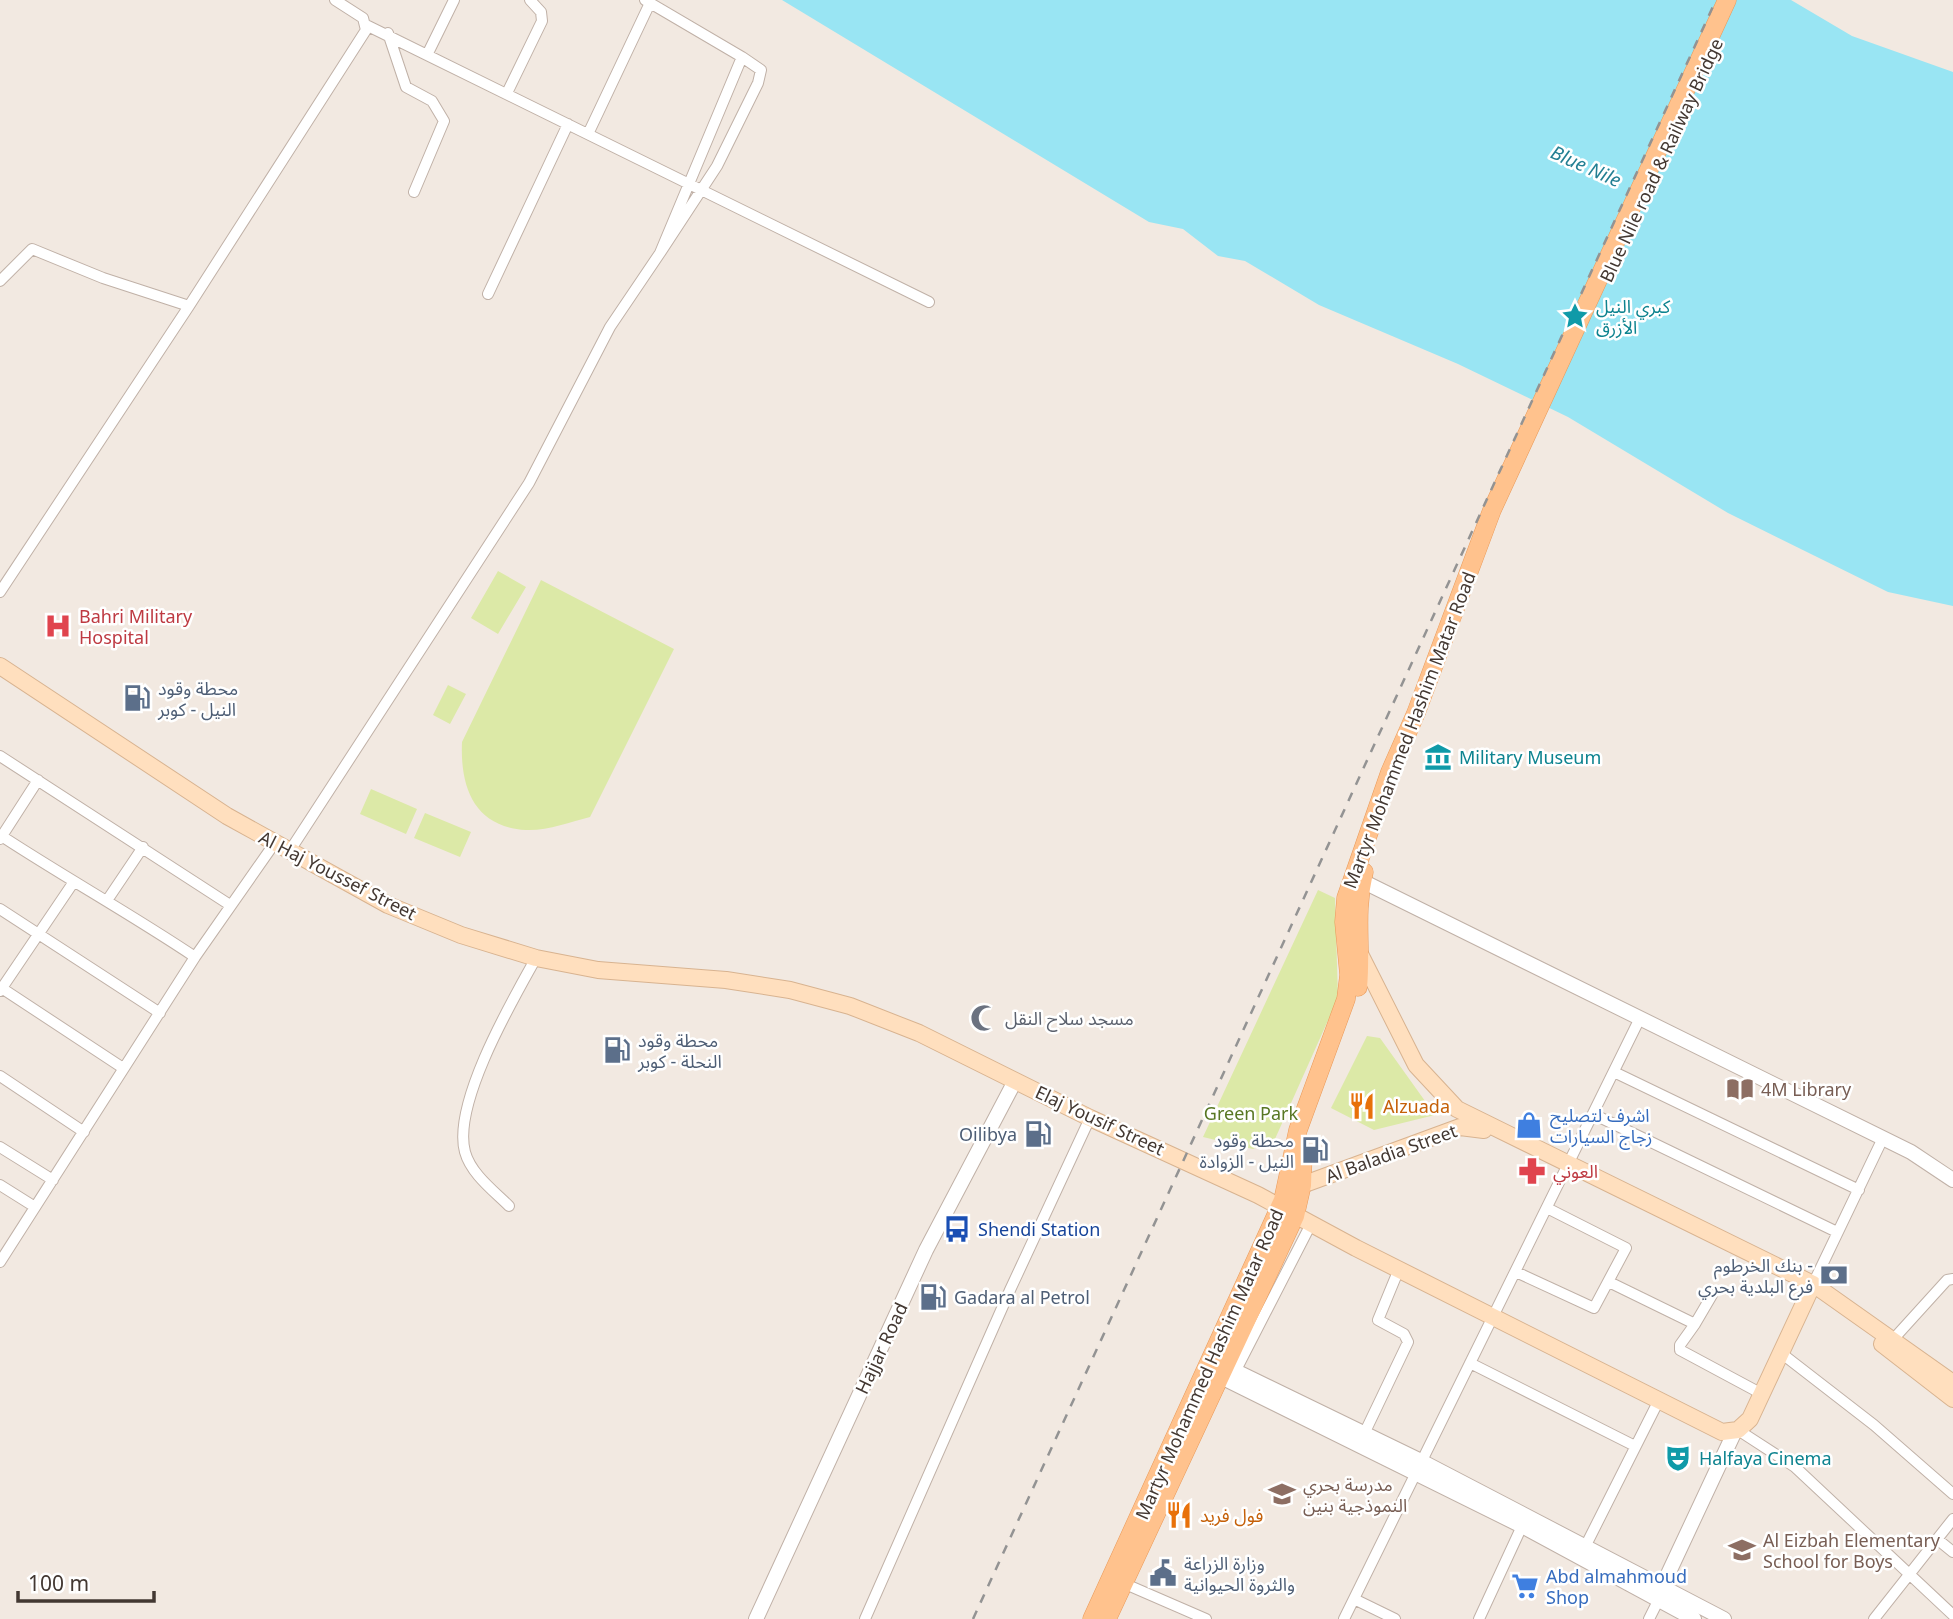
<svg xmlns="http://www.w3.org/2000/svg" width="1953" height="1619" viewBox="0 0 1953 1619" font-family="'Noto Sans','Noto Sans Arabic',sans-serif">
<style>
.green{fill:#dce9a7}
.water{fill:#99e5f3}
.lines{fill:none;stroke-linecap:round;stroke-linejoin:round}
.minor-casing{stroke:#c0b1a7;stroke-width:12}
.tertiary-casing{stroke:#c0b1a7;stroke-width:16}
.secondary-casing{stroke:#d8b390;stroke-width:18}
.primary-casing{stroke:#e99958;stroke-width:19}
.minor{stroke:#fff;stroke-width:10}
.tertiary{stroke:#fff;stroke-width:14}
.secondary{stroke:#ffdfbe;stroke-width:16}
.primary{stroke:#ffc28d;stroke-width:18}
.rail{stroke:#939393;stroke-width:2.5;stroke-dasharray:9 9;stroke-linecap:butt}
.labels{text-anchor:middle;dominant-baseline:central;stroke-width:5;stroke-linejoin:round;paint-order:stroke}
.street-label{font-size:18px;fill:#433832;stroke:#fff}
.culture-label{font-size:18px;fill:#0d838f;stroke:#fff;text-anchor:start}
.health-label{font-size:18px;fill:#be3a42;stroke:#fff;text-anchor:start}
.service-label{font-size:18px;fill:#4e5e75;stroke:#fff;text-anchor:start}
.worship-label{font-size:18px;fill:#5b616d;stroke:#fff;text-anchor:start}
.education-label{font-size:18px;fill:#785e54;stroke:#fff;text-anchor:start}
.food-label{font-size:18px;fill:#c56008;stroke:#fff;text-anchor:start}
.park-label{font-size:18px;fill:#587723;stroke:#fff}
.shop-label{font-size:18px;fill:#366cbe;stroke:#fff;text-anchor:start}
.transit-label{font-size:18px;fill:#164399;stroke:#fff;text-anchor:start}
.water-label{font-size:19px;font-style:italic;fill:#237f93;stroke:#fff}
</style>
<rect width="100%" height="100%" fill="#f2e9e1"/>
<path class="green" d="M 498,571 L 526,587 L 498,634 L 471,618 Z
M 541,580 L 674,649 L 590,817 C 570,822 547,831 526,830 C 474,827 460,787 462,742 Z
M 448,685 L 466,694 L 450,724 L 433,715 Z
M 371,789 L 417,809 L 406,834 L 360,814 Z
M 425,813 L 471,832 L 460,857 L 414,838 Z
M 1318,890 L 1335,898 L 1338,998 L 1275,1139 L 1253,1149 L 1203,1137 Z
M 1367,1036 L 1380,1038 L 1435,1115 L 1374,1130 L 1331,1108 Z"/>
<path class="water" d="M 782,0 L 1791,0 L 1852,36 L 1953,72 L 1953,606 L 1888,592 L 1728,513 L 1568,417 L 1458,364 L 1319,305 L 1245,261 L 1218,256 L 1183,229 L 1149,222 Z"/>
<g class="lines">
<defs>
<path id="minor" d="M 645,0 L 742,57
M 366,25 L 929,302
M 388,33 L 406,87 L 432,101 L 444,121 L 414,192
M 428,53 L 454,0
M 742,57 L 761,70 L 758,83 L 717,166 L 660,253 Z
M 507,93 L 542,21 L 541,12 L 530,0
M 588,134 L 650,3
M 0,281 L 32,249 L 103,278 L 189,306
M 488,294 L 568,124
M 0,592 L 189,306 L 366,30 L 363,18 L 335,0
M 0,756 L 230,905
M 0,835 C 64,877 131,914 195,957
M 0,839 L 38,780
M 289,852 L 529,483 L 610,327 L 660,253
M 108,899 L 143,847
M 0,909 L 160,1013
M 0,987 L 123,1068
M 0,991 L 73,883
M 1614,1072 L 1859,1190
M 0,1076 L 84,1132
M 1593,1114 L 1837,1232
M 0,1147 L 53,1180
M 0,1185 L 35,1207
M 509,1206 C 494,1191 471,1174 465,1152 C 452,1104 512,1001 536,958
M 0,1262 L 195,957 L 274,844
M 1516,1272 L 1594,1308 L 1626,1248 L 1547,1208
M 1609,1282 L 1695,1324 L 1680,1345 L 1680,1350 L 1762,1394
M 1813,1284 L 1883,1138
M 1695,1324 L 1712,1295
M 1888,1345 L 1947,1280 L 1953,1279
M 1781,1353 L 1874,1425 L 1953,1494
M 1470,1363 L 1635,1446
M 1236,1370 L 1311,1224
M 1738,1430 L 1795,1467 L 1953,1615
M 1364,1434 L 1408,1342 L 1404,1334 L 1378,1320 L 1399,1269
M 1937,1539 L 1953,1552
M 1584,1549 L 1659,1400
M 1123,1583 L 1206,1619
M 1354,1599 L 1395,1619
M 865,1619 L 1010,1290 L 1090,1118
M 1344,1619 L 1640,1018
M 1479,1619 L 1522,1526
M 1649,1619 L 1658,1601
M 1874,1619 L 1953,1519"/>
<path id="tertiary" d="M 1362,881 L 1911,1152 L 1953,1180
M 1217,1362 L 1421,1461 L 1724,1619
M 1211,1372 L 1522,1526 L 1694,1619
M 1662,1587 L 1735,1431
M 756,1619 L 926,1250 L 1015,1081"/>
<path id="secondary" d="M 0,666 L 227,816 L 388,905 L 461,935 L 536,958 L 598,970 L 726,980 L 790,990 L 850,1006 L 919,1033 L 1090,1118 L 1258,1195 L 1356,1248 L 1722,1432 L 1738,1430 L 1750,1419 L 1813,1284
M 1359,952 L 1416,1065 L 1457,1109 L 1813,1284 L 1953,1383
M 1302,1185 L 1460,1127 L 1484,1130
M 1882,1344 L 1953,1399"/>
<path id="primary" d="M 1358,987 C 1362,945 1354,915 1364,872
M 1092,1619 L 1283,1200 L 1298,1130 L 1346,999 L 1349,975 L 1344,922 L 1346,898 L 1390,772 L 1416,713 L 1492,510 L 1727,0
M 1107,1619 L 1295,1216 L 1302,1185 L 1303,1152"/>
</defs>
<use href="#minor" class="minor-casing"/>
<use href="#tertiary" class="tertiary-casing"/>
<use href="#secondary" class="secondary-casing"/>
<use href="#primary" class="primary-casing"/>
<use href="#minor" class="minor"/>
<use href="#tertiary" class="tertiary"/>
<use href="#secondary" class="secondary"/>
<use href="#primary" class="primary"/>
<path class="rail" d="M 973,1619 L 1716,0"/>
</g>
<defs>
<symbol id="sight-bare" viewBox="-9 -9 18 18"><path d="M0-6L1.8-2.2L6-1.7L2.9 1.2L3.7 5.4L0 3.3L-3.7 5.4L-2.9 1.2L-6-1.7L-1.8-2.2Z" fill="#0f9aa8" stroke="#fff" stroke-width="2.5" paint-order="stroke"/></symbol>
<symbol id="hospital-bare" viewBox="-9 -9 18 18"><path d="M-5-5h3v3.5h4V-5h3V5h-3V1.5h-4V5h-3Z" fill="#e0444e" stroke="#fff" stroke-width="2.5" paint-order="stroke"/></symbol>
<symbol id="fuel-bare" viewBox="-9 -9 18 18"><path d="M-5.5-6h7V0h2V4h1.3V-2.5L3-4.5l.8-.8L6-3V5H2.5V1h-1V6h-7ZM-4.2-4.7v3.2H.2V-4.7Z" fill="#5c6f8a" stroke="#fff" stroke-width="2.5" paint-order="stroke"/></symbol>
<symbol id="museum-bare" viewBox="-9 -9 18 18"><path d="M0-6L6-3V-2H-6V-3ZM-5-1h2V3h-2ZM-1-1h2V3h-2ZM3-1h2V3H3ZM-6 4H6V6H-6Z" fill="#0f9aa8" stroke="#fff" stroke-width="2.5" paint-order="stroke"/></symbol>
<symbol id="mosque-bare" viewBox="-9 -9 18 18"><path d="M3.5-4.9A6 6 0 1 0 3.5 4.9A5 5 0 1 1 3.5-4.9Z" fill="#6b7280" stroke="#fff" stroke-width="2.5" paint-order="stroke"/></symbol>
<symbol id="library-bare" viewBox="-9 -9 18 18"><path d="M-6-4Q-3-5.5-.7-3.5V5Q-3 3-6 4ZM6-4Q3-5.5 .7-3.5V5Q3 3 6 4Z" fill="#8d6e63" stroke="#fff" stroke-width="2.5" paint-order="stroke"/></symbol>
<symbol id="restaurant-bare" viewBox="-9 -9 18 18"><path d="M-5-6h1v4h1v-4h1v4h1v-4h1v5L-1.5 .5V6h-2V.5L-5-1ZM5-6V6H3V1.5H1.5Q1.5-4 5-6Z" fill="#e8710a" stroke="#fff" stroke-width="2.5" paint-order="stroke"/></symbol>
<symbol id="shop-bare" viewBox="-9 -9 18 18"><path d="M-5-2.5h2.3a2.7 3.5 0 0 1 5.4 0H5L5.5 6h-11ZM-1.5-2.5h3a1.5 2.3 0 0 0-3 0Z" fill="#3f7fe0" stroke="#fff" stroke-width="2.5" paint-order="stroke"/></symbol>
<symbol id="pharmacy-bare" viewBox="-9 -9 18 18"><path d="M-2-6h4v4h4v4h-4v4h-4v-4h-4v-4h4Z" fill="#e0444e" stroke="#fff" stroke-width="2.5" paint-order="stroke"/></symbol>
<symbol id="bus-bare" viewBox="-9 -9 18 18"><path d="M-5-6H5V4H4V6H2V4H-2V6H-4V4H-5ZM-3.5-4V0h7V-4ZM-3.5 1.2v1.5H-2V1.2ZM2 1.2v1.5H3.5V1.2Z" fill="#1a4fb4" stroke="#fff" stroke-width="2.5" paint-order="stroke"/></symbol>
<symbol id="bank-bare" viewBox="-9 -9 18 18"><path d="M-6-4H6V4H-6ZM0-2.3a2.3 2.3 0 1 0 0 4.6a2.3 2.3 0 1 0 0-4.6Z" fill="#5c6f8a" stroke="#fff" stroke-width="2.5" paint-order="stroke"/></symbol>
<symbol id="theatre-bare" viewBox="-9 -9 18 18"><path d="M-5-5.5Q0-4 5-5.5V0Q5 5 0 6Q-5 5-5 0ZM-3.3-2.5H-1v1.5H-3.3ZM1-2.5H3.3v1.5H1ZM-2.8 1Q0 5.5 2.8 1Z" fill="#0f9aa8" stroke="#fff" stroke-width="2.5" paint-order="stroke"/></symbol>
<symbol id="school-bare" viewBox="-9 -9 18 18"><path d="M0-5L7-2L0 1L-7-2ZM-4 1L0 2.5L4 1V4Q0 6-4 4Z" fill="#8d6e63" stroke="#fff" stroke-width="2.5" paint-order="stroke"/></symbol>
<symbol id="civic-bare" viewBox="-9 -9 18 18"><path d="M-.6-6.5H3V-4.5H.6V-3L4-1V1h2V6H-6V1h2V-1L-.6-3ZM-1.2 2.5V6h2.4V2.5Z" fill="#5c6f8a" stroke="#fff" stroke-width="2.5" paint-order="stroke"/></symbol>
<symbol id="supermarket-bare" viewBox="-9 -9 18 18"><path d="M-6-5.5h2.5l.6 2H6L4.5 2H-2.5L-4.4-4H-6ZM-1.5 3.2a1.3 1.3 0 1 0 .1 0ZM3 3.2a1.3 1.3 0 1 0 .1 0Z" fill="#3f7fe0" stroke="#fff" stroke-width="2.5" paint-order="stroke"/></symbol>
</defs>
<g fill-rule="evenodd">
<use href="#sight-bare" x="1556" y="297" width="38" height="38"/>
<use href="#hospital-bare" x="39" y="607" width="38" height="38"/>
<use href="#fuel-bare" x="118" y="679" width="38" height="38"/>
<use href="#museum-bare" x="1419" y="738" width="38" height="38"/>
<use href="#mosque-bare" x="965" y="999" width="38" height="38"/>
<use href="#fuel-bare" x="598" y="1031" width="38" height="38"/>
<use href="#library-bare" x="1721" y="1070" width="38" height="38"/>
<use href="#restaurant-bare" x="1343" y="1087" width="38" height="38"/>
<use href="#shop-bare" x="1510" y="1106" width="38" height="38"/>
<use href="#fuel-bare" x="1019" y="1115" width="38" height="38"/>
<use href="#fuel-bare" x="1296" y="1131" width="38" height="38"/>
<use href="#pharmacy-bare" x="1513" y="1152" width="38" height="38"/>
<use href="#bus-bare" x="938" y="1210" width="38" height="38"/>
<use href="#bank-bare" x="1815" y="1256" width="38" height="38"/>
<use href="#fuel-bare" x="914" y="1278" width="38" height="38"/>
<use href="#theatre-bare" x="1659" y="1439" width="38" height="38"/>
<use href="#school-bare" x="1263" y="1475" width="38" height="38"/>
<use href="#restaurant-bare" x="1160" y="1496" width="38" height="38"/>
<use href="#school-bare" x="1723" y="1531" width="38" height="38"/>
<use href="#civic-bare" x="1144" y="1554" width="38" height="38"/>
<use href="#supermarket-bare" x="1506" y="1567" width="38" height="38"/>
</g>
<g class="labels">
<g class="street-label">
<text transform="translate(1661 160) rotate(-65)">Blue Nile road &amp; Railway Bridge</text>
<text transform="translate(1409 730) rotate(-69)">Martyr Mohammed Hashim Matar Road</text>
<text transform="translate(338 875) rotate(27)">Al Haj Youssef Street</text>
<text transform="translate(1100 1120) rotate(25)">Elaj Yousif Street</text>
<text transform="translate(1391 1153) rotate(-20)">Al Baladia Street</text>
<text transform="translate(881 1348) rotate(-65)">Hajjar Road</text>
<text transform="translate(1209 1364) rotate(-66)">Martyr Mohammed Hashim Matar Road</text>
</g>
<g class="culture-label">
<text x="1596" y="306">كبري النيل<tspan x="1596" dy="21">الأزرق</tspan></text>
<text x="1459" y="757">Military Museum</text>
<text x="1699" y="1458">Halfaya Cinema</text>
</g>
<g class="health-label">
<text x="79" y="616">Bahri Military<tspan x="79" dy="21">Hospital</tspan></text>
<text x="1553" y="1171">العوني</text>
</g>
<g class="service-label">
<text x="158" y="688">محطة وقود<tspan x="158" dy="21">النيل - كوبر</tspan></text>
<text x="638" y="1040">محطة وقود<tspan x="638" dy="21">النحلة - كوبر</tspan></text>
<text x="1017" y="1134" text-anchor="end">Oilibya</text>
<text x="1294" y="1140" text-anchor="end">محطة وقود<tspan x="1294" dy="21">النيل - الزوادة</tspan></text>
<text x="1813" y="1265" text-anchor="end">بنك الخرطوم -<tspan x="1813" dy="21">فرع البلدية بحري</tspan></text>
<text x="954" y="1297">Gadara al Petrol</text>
<text x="1184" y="1563">وزارة الزراعة<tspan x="1184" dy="21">والثروة الحيوانية</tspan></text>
</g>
<g class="worship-label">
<text x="1005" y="1018">مسجد سلاح النقل</text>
</g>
<g class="education-label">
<text x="1761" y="1089">4M Library</text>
<text x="1303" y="1484">مدرسة بحري<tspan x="1303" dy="21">النموذجية بنين</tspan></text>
<text x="1763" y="1540">Al Eizbah Elementary<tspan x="1763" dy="21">School for Boys</tspan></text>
</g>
<g class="food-label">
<text x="1383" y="1106">Alzuada</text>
<text x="1200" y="1515">فول فريد</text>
</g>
<g class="park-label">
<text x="1251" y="1113">Green Park</text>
</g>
<g class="shop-label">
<text x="1550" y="1115">اشرف لتصليح<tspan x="1550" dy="21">زجاج السيارات</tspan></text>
<text x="1546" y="1576">Abd almahmoud<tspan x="1546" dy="21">Shop</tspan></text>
</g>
<g class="transit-label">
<text x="978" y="1229">Shendi Station</text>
</g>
<g class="water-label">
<text transform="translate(1586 166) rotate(24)">Blue Nile</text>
</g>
</g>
<path d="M18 1591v10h136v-10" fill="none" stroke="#433832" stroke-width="3.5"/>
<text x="28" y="1591" font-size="21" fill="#433832" stroke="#ffffff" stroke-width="5" paint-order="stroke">100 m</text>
</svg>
